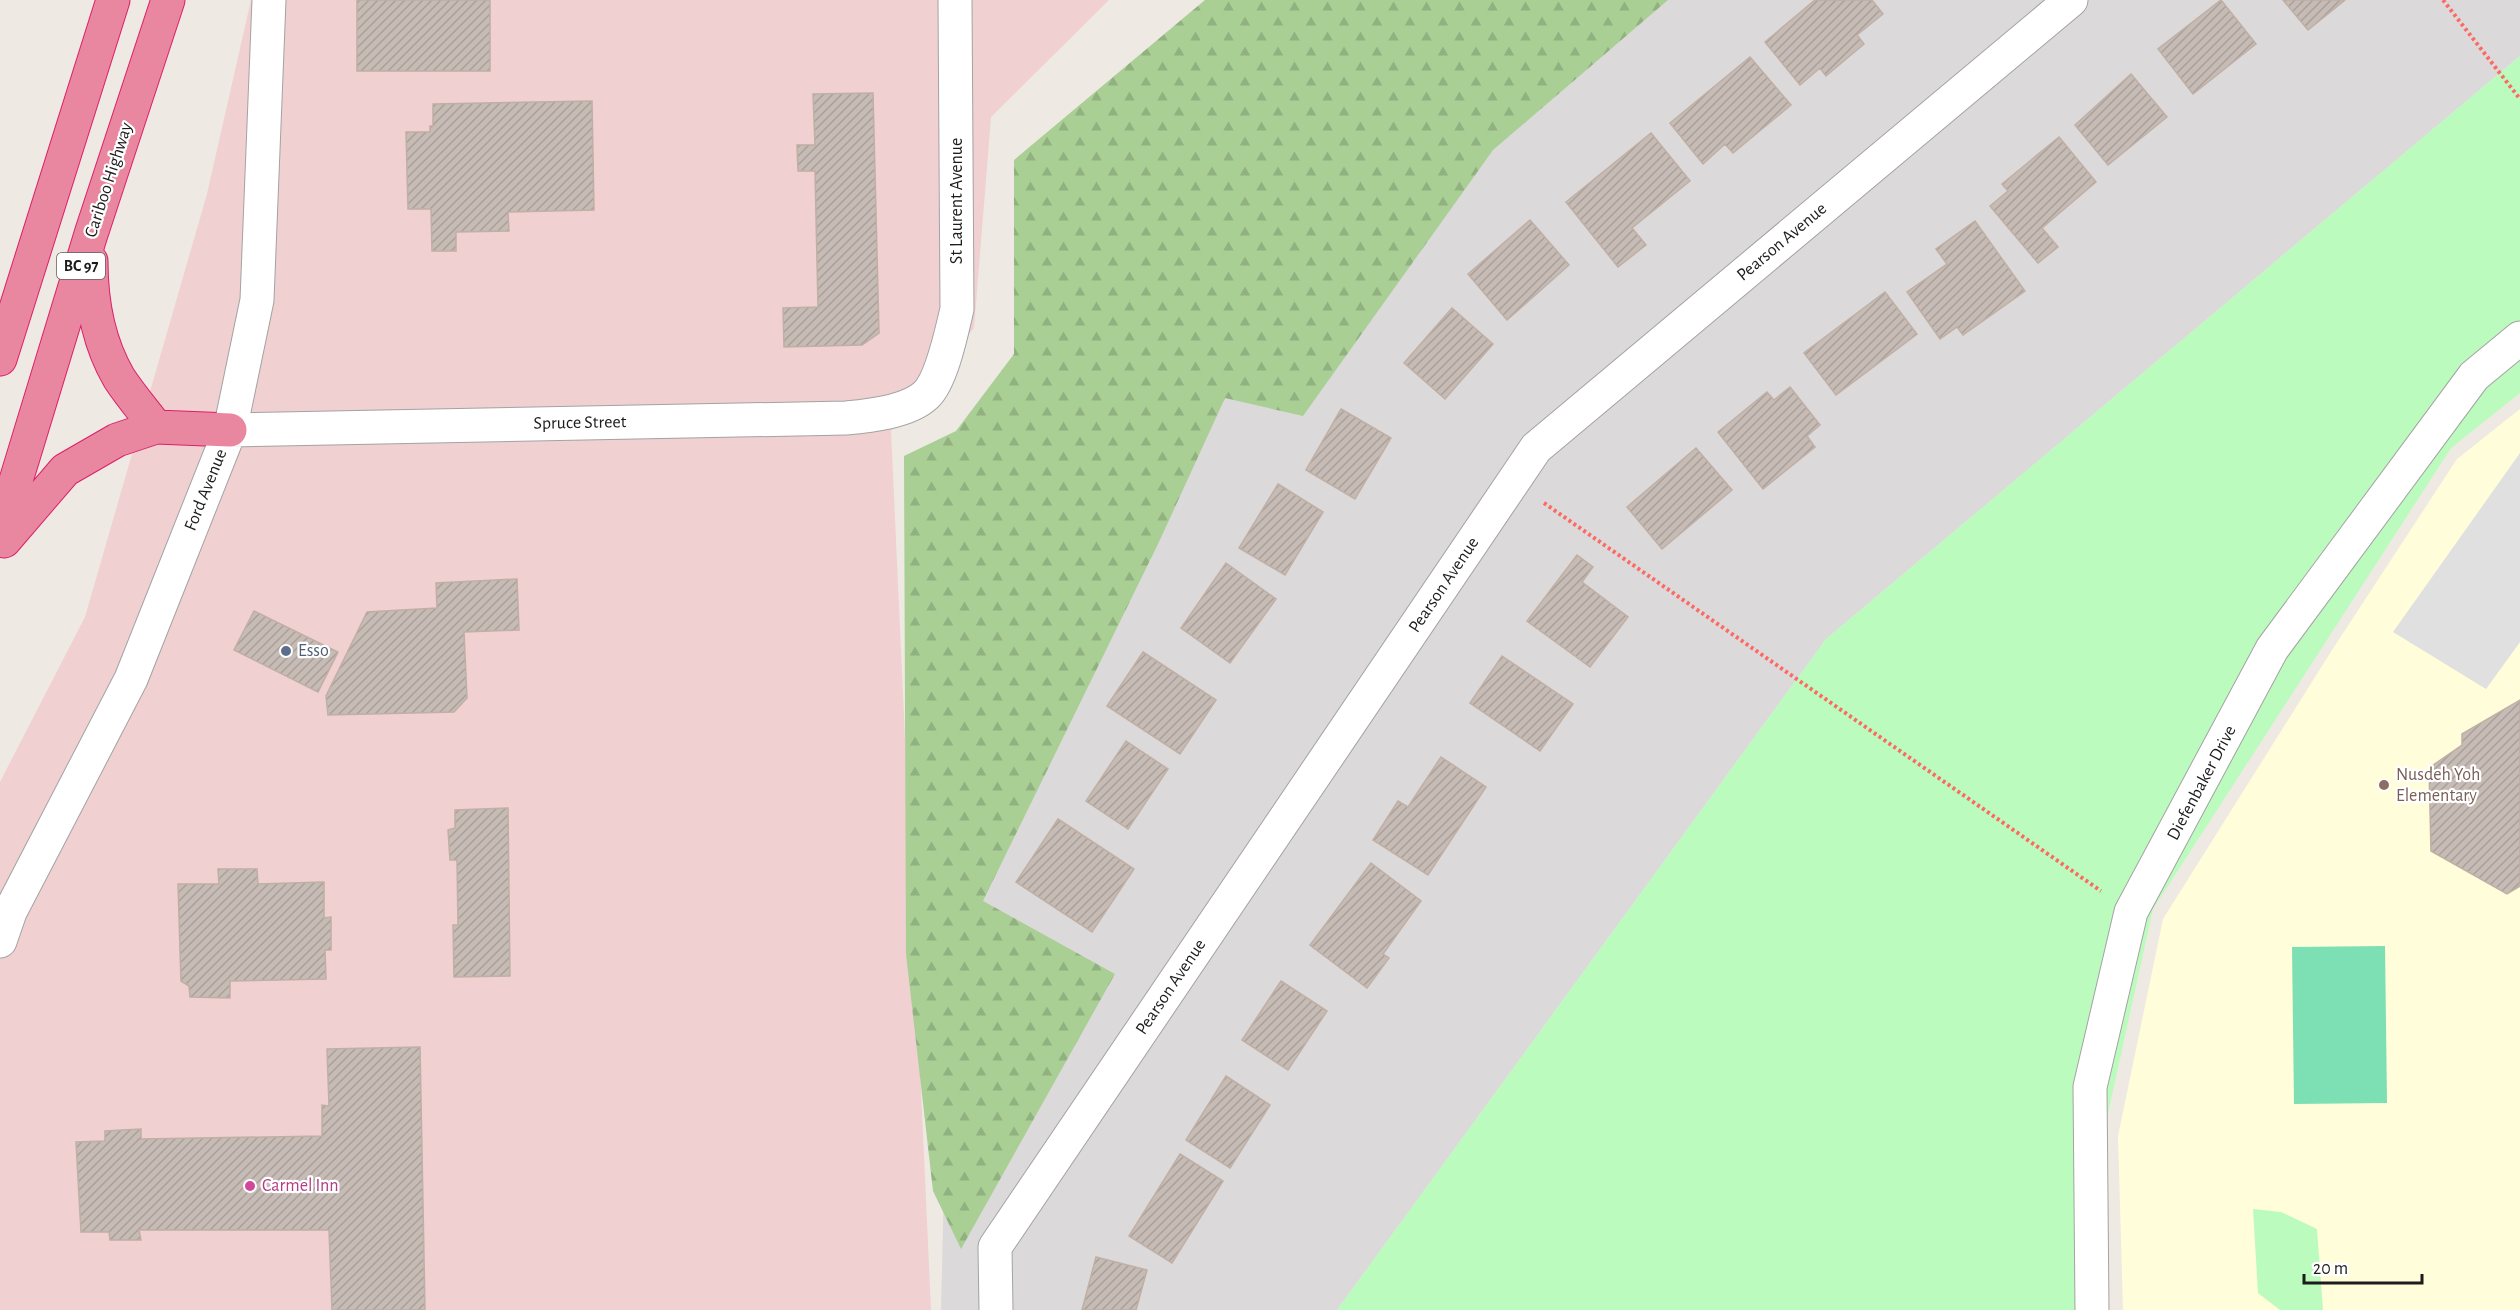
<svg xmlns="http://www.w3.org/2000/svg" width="2520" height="1310" viewBox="0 0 2520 1310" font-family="'Alegreya Sans',sans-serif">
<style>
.residential{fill:#dbd9d9}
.commercial{fill:#f0d0d1}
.education{fill:#fffdda}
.forest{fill:url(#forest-firs)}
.park{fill:#bcfbbe}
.pitch{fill:#7de0b4}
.parking{fill:#e0e0e0}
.building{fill:url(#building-hatch);stroke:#c0afa4;stroke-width:1.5}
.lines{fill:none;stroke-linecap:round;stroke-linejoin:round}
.minor-casing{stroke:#a3a3a3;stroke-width:35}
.highway-casing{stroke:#dc1f6b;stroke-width:35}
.path{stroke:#fd6a64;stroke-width:4;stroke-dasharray:3 3;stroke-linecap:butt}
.minor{stroke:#fff;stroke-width:33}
.highway{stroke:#e8879f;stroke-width:33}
.service-dot{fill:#5c6f8a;stroke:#fff;stroke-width:2}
.education-dot{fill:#8d6e63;stroke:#fff;stroke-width:2}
.hotel-dot{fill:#d1479c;stroke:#fff;stroke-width:2}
.labels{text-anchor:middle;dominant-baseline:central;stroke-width:4.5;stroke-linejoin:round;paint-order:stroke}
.shield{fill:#fff;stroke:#606060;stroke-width:1.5}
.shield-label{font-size:16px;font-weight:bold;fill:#1c1c1c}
.street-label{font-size:18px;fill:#1c1c1c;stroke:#fff}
.service-label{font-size:18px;fill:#4e5e75;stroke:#fff;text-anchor:start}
.education-label{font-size:18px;fill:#785e54;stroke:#fff;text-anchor:start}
.hotel-label{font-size:18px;fill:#b23c85;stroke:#fff;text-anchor:start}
</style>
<defs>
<pattern id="forest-firs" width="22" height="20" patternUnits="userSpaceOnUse" patternTransform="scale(1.5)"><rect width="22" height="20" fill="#a9cf95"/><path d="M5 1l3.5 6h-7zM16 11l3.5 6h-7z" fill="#91b180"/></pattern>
<pattern id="building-hatch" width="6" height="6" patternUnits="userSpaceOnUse" patternTransform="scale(1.5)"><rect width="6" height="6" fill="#c6bbb5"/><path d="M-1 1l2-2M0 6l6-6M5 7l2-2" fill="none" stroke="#aaa09b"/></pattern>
</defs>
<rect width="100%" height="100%" fill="#eee9e2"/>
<path class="residential" d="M 1474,0 L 2520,0 L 2520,56 L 1826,639 L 1337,1310 L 941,1310 L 957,646 Z"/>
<path class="commercial" d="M 251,0 L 1109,0 L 991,117 L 974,328 L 891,431 L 931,1310 L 0,1310 L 0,782 L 85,617 L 207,194 Z"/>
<path class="education" d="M 2520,409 L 2520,1310 L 2123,1310 L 2118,1136 L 2163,919 L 2332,650 L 2457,459 Z"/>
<path class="forest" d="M 1205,0 L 1668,0 L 1493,150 L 1303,416 L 1225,398 L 1159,542 L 983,901 L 1115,974 L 961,1249 L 933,1191 L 906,954 L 904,456 L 956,431 L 1014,354 L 1014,160 Z"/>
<path class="park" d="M 2520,56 L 2520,393 L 2451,448 L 2153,909 L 2090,1195 L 2093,1310 L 1337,1310 L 1826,639 Z
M 2253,1209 L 2281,1212 L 2317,1229 L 2323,1310 L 2280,1310 L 2258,1293 Z"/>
<path class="pitch" d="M 2385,946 L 2387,1103 L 2294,1104 L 2292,947 Z"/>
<path class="parking" d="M 2520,453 L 2520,642 L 2486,689 L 2393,632 Z"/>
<path class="building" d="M 357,0 L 490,0 L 490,71 L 357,71 Z
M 1815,0 L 1872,0 L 1883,14 L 1857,35 L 1864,44 L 1826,76 L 1820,68 L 1800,85 L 1765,42 Z
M 2221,0 L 2256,44 L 2193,94 L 2158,49 Z
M 2283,0 L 2345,0 L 2308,30 Z
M 1750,57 L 1791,105 L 1733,153 L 1725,144 L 1703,164 L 1670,123 Z
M 2131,74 L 2167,117 L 2108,165 L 2075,125 Z
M 873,93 L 879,333 L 862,345 L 784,347 L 783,308 L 818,307 L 815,171 L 798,171 L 797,145 L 815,145 L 813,94 Z
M 592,101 L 594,210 L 508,212 L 509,231 L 456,232 L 456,251 L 432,251 L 431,209 L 408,209 L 406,132 L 430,132 L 430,126 L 433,126 L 433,104 Z
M 1651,133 L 1690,181 L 1632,228 L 1646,245 L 1618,267 L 1566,202 Z
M 2059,137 L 2096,182 L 2042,228 L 2058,247 L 2038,263 L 1990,206 L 2008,191 L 2002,184 Z
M 1530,220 L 1569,265 L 1507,320 L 1468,274 Z
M 1975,221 L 2025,291 L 1963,335 L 1957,327 L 1940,339 L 1907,292 L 1947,264 L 1936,249 Z
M 1885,292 L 1917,334 L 1836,395 L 1804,353 Z
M 1452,308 L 1493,344 L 1445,399 L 1404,363 Z
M 1790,387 L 1820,425 L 1807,436 L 1815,447 L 1763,489 L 1718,432 L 1767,392 L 1774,400 Z
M 1341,409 L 1391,438 L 1355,499 L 1306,470 Z
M 1696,448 L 1732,490 L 1662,549 L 1627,507 Z
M 1278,484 L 1323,512 L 1285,575 L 1239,548 Z
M 1577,555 L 1593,567 L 1582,582 L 1628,617 L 1590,667 L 1527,621 Z
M 1226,563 L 1276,599 L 1230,663 L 1181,628 Z
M 517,579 L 519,630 L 464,632 L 467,698 L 454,712 L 328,715 L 326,696 L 367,612 L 437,608 L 436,583 Z
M 254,611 L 338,652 L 318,692 L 234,650 Z
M 1143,652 L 1216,700 L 1180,754 L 1107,706 Z
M 1502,656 L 1573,704 L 1540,751 L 1470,703 Z
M 2520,700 L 2520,886 L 2507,894 L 2431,851 L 2429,768 L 2462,745 L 2462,734 Z
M 1126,741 L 1168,769 L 1128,829 L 1086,801 Z
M 1441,757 L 1486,787 L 1428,875 L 1373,840 L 1398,801 L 1408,807 Z
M 508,808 L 510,976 L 454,977 L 453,925 L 458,925 L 457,860 L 450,860 L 448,830 L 455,828 L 455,810 Z
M 1058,819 L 1134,869 L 1092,932 L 1016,882 Z
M 1371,863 L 1421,901 L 1383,954 L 1389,958 L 1367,988 L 1310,945 Z
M 218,869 L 257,869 L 258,884 L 324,882 L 324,918 L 331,917 L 331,950 L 325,950 L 326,979 L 230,981 L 230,998 L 190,997 L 189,986 L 181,981 L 178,884 L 219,884 Z
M 1281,981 L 1327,1011 L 1288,1070 L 1242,1040 Z
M 420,1047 L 425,1310 L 332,1310 L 329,1230 L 139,1230 L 141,1240 L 110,1240 L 109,1232 L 81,1232 L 76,1142 L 105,1141 L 105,1131 L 141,1129 L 141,1139 L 322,1136 L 322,1105 L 329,1106 L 327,1049 Z
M 1226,1076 L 1270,1105 L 1230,1168 L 1186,1140 Z
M 1180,1154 L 1223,1181 L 1172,1263 L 1129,1236 Z
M 1096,1257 L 1147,1270 L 1136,1310 L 1082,1310 Z"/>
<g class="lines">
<defs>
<path id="minor" d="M 230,430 L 846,418 C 869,416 908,412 926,395 C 942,380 952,330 957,309 L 955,0
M 0,941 L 10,912 L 131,679 L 230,430 L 257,300 L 269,0
M 996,1310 L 995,1247 L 1536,448 L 2071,0
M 2092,1310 L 2090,1087 L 2131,912 L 2272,649 L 2474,376 L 2520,338"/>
<path id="highway" d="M 91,261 C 91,301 98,342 119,378 C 130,395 144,411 156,427
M 0,359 L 113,0
M 0,533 L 91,234 L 168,0
M 4,541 L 65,470 L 117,440 L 156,427 L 230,430"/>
</defs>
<use href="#minor" class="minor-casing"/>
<use href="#highway" class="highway-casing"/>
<path class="path" d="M 2443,0 L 2520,99
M 1544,503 L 2101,891"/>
<use href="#minor" class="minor"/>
<use href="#highway" class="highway"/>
</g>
<circle class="service-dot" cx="286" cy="651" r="6"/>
<circle class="education-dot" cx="2384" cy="785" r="6"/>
<circle class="hotel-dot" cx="250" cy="1186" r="6"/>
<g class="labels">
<rect class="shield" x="57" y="253" width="48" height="26" rx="4.5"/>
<g class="shield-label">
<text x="81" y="266">BC 97</text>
</g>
<g class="street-label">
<text transform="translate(109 180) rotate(-72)">Cariboo Highway</text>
<text transform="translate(957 201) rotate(-90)">St Laurent Avenue</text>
<text transform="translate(1782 242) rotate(-40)">Pearson Avenue</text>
<text transform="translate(580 423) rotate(-1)">Spruce Street</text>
<text transform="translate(206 490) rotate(-68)">Ford Avenue</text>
<text transform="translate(1444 585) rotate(-56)">Pearson Avenue</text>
<text transform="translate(2202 783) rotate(-62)">Diefenbaker Drive</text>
<text transform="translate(1171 987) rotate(-56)">Pearson Avenue</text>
</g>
<g class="service-label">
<text x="298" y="651">Esso</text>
</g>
<g class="education-label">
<text x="2396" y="775">Nusdeh Yoh<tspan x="2396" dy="21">Elementary</tspan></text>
</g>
<g class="hotel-label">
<text x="262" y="1186">Carmel Inn</text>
</g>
</g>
<path d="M2304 1274v9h118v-9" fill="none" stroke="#1c1c1c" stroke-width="3"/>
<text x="2313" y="1274" font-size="18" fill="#1c1c1c" stroke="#ffffff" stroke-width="4.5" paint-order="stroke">20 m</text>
</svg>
